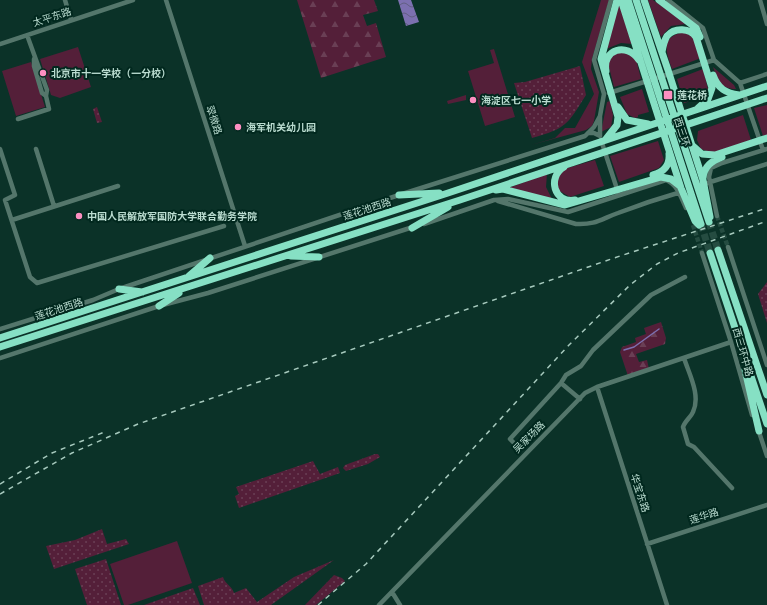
<svg xmlns="http://www.w3.org/2000/svg" width="767" height="605" viewBox="0 0 767 605" font-family="'Work Sans','Noto Sans SC',sans-serif">
<style>
.grass{fill:url(#grass-dots)}
.forest{fill:url(#forest-firs)}
.garden{fill:#541f39}
.water{fill:url(#water-waves)}
.lines{fill:none;stroke-linecap:round;stroke-linejoin:round}
.stream{stroke:#7c70b0;stroke-width:1.5}
.minor-tunnel{stroke:#254c41;stroke-width:4.5;stroke-dasharray:4.5 2;stroke-linecap:butt}
.highway-tunnel{stroke:#254c41;stroke-width:7;stroke-dasharray:7 3.5;stroke-linecap:butt}
.minor{stroke:#54766b;stroke-width:4.5}
.highway{stroke:#86e0c4;stroke-width:7}
.rail{stroke:#a6c9bd;stroke-width:1.5;stroke-dasharray:5 5;stroke-linecap:butt}
.poi-dot{fill:#fc8fc1;stroke:#01281e;stroke-width:1.5}
.labels{text-anchor:middle;dominant-baseline:central;stroke-width:4;stroke-linejoin:round;paint-order:stroke}
.street-label{font-size:10px;fill:#badcd0;stroke:#01281e}
.poi-label{font-size:10px;font-weight:bold;fill:#badcd0;stroke:#01281e;text-anchor:start}
</style>
<defs>
<pattern id="grass-dots" width="8" height="8" patternUnits="userSpaceOnUse"><rect width="8" height="8" fill="#541f39"/><path d="M2 2h.1M6 6h.1" fill="none" stroke="#6a3f55" stroke-width="1.8" stroke-linecap="round"/></pattern>
<pattern id="forest-firs" width="22" height="20" patternUnits="userSpaceOnUse"><rect width="22" height="20" fill="#541f39"/><path d="M5 1l3.5 6h-7zM16 11l3.5 6h-7z" fill="#6a3f55"/></pattern>
<pattern id="water-waves" width="16" height="10" patternUnits="userSpaceOnUse"><rect width="16" height="10" fill="#7c70b0"/><path d="M0 5q4-4 8 0t8 0" fill="none" stroke="#615e82"/></pattern>
</defs>
<rect width="100%" height="100%" fill="#0b3228"/>
<path class="grass" d="M 580,66 L 586,95 C 567,125 567,128 532,138 L 514,83 L 525,82 Z
M 97,107 L 102,122 L 97,123 L 93,109 Z
M 767,282 L 767,323 L 758,294 Z
M 375,454 L 378,454 L 380,457 L 368,464 L 346,471 L 343,468 L 345,465 Z
M 313,461 L 320,474 L 338,467 L 340,473 L 239,508 L 235,496 L 239,494 L 236,487 Z
M 102,529 L 107,544 L 126,539 L 129,544 L 54,569 L 46,546 L 75,540 Z
M 106,559 L 121,605 L 87,605 L 75,569 Z
M 334,560 L 271,605 L 204,605 L 198,586 L 223,577 C 225,584 232,586 234,593 L 246,588 L 257,602 L 294,577 Z
M 334,575 L 342,578 L 345,581 L 316,605 L 305,605 Z
M 193,588 L 200,605 L 144,605 Z"/>
<path class="forest" d="M 297,0 L 374,0 L 378,11 L 363,15 L 367,26 L 376,23 L 386,57 L 321,78 Z
M 466,95 L 466,100 L 448,104 L 447,101 Z
M 661,322 L 666,338 L 665,344 L 636,354 L 639,362 L 647,360 L 649,369 L 628,376 L 620,352 L 622,347 L 636,342 L 635,338 L 646,334 L 644,328 Z"/>
<path class="garden" d="M 601,0 L 609,0 L 592,59 L 591,69 L 599,92 L 594,121 L 592,126 L 586,130 L 531,145 L 555,138 L 565,128 L 575,128 L 594,94 L 582,62 Z
M 648,0 L 653,0 L 686,24 L 671,26 L 661,37 Z
M 619,4 L 632,44 L 621,43 L 606,49 Z
M 684,32 L 694,37 L 701,58 L 672,69 C 666,51 660,37 684,32 Z
M 78,47 L 91,87 L 60,98 L 51,95 L 40,59 Z
M 494,49 L 515,117 L 485,126 L 468,71 L 494,63 L 490,50 Z
M 624,51 L 636,59 L 641,79 L 614,87 L 608,63 L 613,55 Z
M 31,62 L 45,107 L 16,116 L 2,71 Z
M 713,67 L 734,85 L 736,89 C 720,89 718,80 713,67 Z
M 703,69 L 708,89 L 702,98 L 684,103 L 677,79 Z
M 642,89 L 649,112 L 638,115 L 638,117 L 635,118 L 627,114 L 620,97 Z
M 610,101 L 613,115 L 611,127 L 601,132 L 607,102 Z
M 767,105 L 767,135 L 763,136 L 754,108 Z
M 743,115 L 751,140 L 712,153 L 701,149 L 697,140 L 698,131 Z
M 658,141 L 664,160 L 659,168 L 619,182 L 610,156 Z
M 595,160 L 604,186 L 570,197 L 558,190 L 556,180 L 564,169 Z
M 547,174 L 546,187 L 553,201 L 510,188 L 511,187 Z
M 177,541 L 192,583 L 128,605 L 124,605 L 110,564 Z"/>
<path class="water" d="M 398,0 L 411,0 L 419,22 L 406,26 Z"/>
<g class="lines">
<path class="stream" d="M 624,350 L 634,347 L 659,329"/>
<path class="minor-tunnel" d="M 717,216 L 728,247
M 693,225 L 702,253"/>
<path class="highway-tunnel" d="M 709,222 L 718,250
M 701,224 L 710,253"/>
<path class="minor" d="M 65,0 L 71,20
M 166,0 L 245,246
M 668,0 L 703,28 L 714,60 L 740,83 L 763,150
M 760,0 L 767,24
M 0,44 L 133,0
M 34,59 L 34,66 L 42,93 L 46,96
M 740,83 L 767,74
M 609,93 L 714,60
M 18,119 L 49,109 L 46,96 L 47,90 L 27,35
M 588,133 L 594,133 L 600,136 L 600,116 L 604,94 L 594,60 L 611,0
M 601,140 L 618,192
M 0,149 L 15,195 L 5,200 L 30,277 L 37,283 L 224,226
M 36,149 L 54,206
M 701,185 L 767,164
M 498,201 L 576,224 C 596,225 601,219 618,213 C 639,205 660,198 681,192
M 717,216 L 709,177 L 711,168 L 722,163 L 767,149
M 12,220 L 118,186
M 424,224 L 494,200 L 508,199 L 568,212 L 666,180 C 678,185 681,198 686,208
M 728,247 L 767,365
M 702,253 L 731,342 L 752,415
M 0,329 L 93,300 L 119,289 L 399,195 L 585,136 L 594,127 L 600,116
M 0,358 L 159,306 L 208,293 L 413,227
M 684,358 C 689,374 701,395 693,412 C 691,417 685,421 683,427 L 688,444 L 694,447 L 732,488
M 561,383 L 580,399
M 597,387 L 667,605
M 758,429 L 767,456
M 516,445 L 510,439 L 561,383 L 566,375 L 581,366 L 593,350 L 651,295 L 685,277
M 647,544 L 767,505
M 392,592 L 400,605
M 379,605 L 585,393 L 597,387 L 731,342"/>
<path class="highway" d="M 621,0 L 681,188 L 695,221 L 699,225
M 628,0 L 701,224
M 636,0 L 709,222
M 644,0 L 668,70 L 703,180 L 710,217
M 659,0 L 696,28 L 700,37
M 662,52 C 663,46 664,41 667,36 C 675,27 690,28 696,37 L 712,88 L 708,99 L 698,108
M 606,71 C 602,49 627,42 639,60
M 713,75 C 718,89 726,93 739,95
M 618,107 L 627,120 L 648,124
M 606,139 L 617,125 L 618,117 L 601,59 L 617,0
M 693,146 L 702,154 L 715,155 L 767,138
M 564,167 C 547,177 554,204 575,200
M 653,175 C 664,172 670,165 669,154
M 703,178 C 704,166 712,161 722,157
M 496,190 L 503,189 L 565,205 L 661,177 L 671,179 L 680,186
M 399,195 L 439,193
M 412,228 L 448,207
M 718,250 L 767,395
M 710,253 L 767,424
M 291,256 L 319,257
M 189,276 L 210,258
M 119,289 L 142,292
M 159,306 L 179,293
M 0,338 L 448,193 L 767,86
M 0,347 L 460,200 L 767,98
M 745,370 L 759,431"/>
<path class="rail" d="M 0,484 L 52,453 L 107,431
M 0,494 L 72,453 L 138,424 L 614,258 L 767,208
M 318,605 L 366,564 L 569,345 L 630,285 L 657,264 L 678,253 L 767,221"/>
</g>
<g class="poi-dot">
<circle cx="43" cy="73" r="4"/>
<rect x="663" y="90" width="10" height="10" rx="2"/>
<circle cx="473" cy="100" r="4"/>
<circle cx="238" cy="127" r="4"/>
<circle cx="79" cy="216" r="4"/>
</g>
<g class="labels">
<g class="street-label">
<text transform="translate(52 17) rotate(-18)">太平东路</text>
<text transform="translate(214 120) rotate(72)">翠微路</text>
<text transform="translate(682 132) rotate(72)">西三环</text>
<text transform="translate(367 209) rotate(-18)">莲花池西路</text>
<text transform="translate(59 309) rotate(-18)">莲花池西路</text>
<text transform="translate(743 352) rotate(74)">西三环中路</text>
<text transform="translate(529 437) rotate(-45)">吴家场路</text>
<text transform="translate(640 493) rotate(72)">华宝东路</text>
<text transform="translate(704 516) rotate(-18)">莲华路</text>
</g>
<g class="poi-label">
<text x="51" y="73">北京市十一学校（一分校）</text>
<text x="677" y="95">莲花桥</text>
<text x="481" y="100">海淀区七一小学</text>
<text x="246" y="127">海军机关幼儿园</text>
<text x="87" y="216">中国人民解放军国防大学联合勤务学院</text>
</g>
</g>
</svg>
